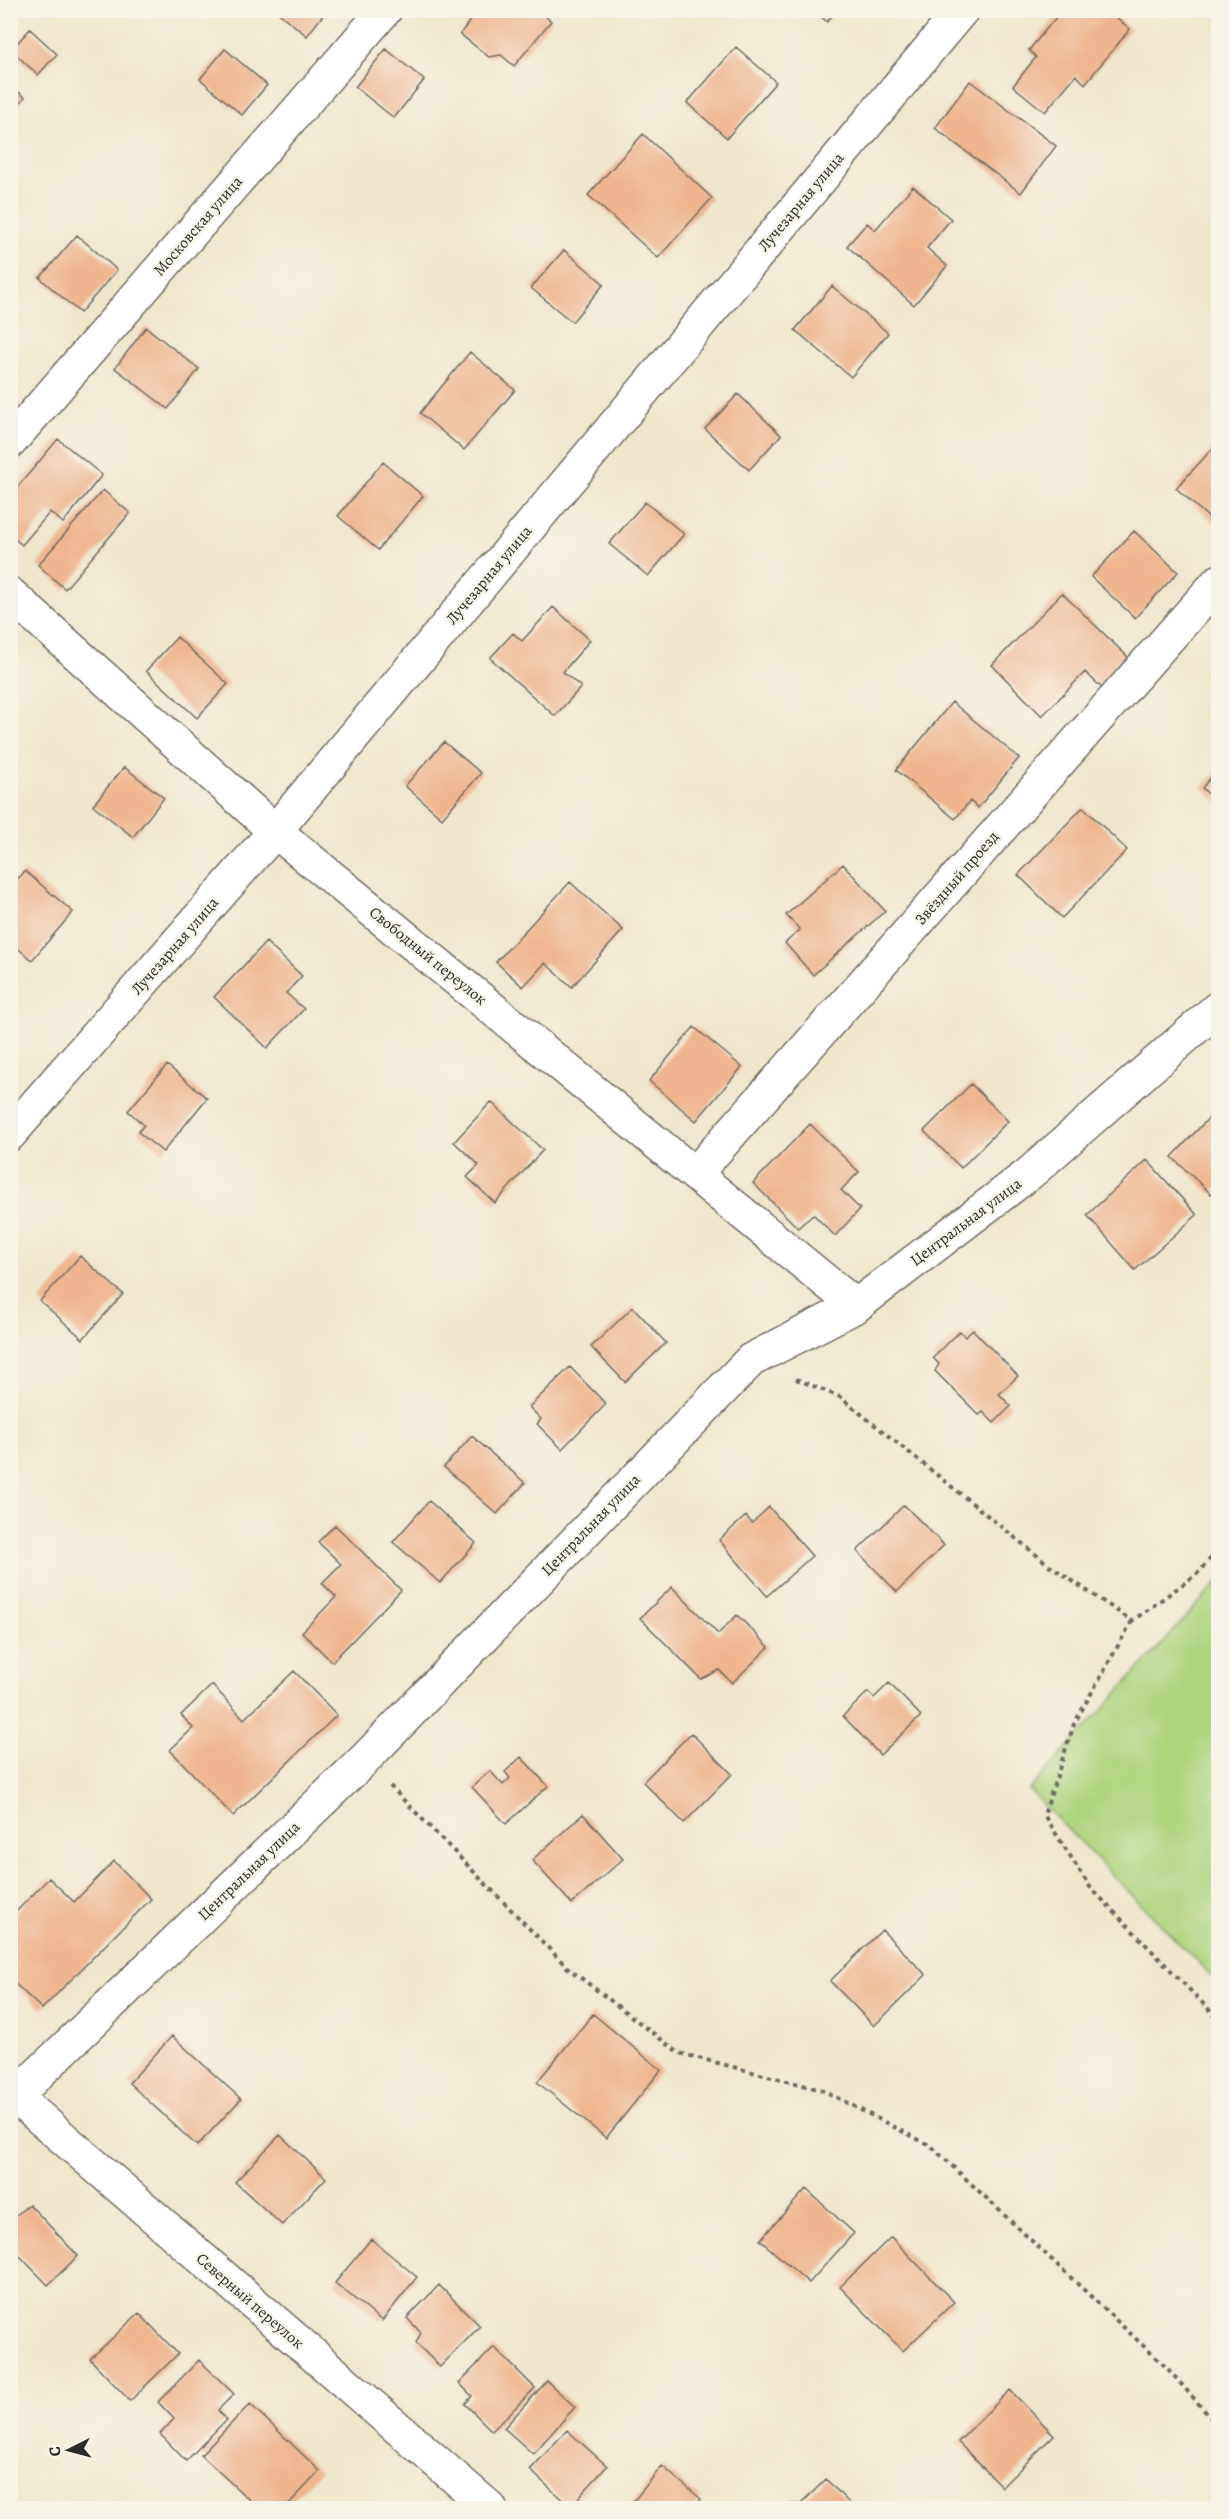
<svg xmlns="http://www.w3.org/2000/svg" width="1229" height="2519" viewBox="0 0 1229 2519" font-family="Alegreya,serif">
<style>
.green{fill:#aed47e;stroke:#6c8054;stroke-width:1.5}
.building{fill:#efb58e}
.lines{fill:none;stroke-linecap:round;stroke-linejoin:round}
.street-casing{stroke:#706c63;stroke-width:36}
.path{stroke:#706c63;stroke-width:4;stroke-dasharray:4.5 4.5;stroke-linecap:butt}
.street{stroke:#fff;stroke-width:33}
.labels{text-anchor:middle;dominant-baseline:central;stroke-width:5;stroke-linejoin:round;paint-order:stroke}
.street-label{font-size:16px;fill:#2b2b2b;stroke:#f7f3e8}
</style>
<rect width="100%" height="100%" fill="#f7f3e8"/>
<filter id="ink" filterUnits="userSpaceOnUse"><feTurbulence type="fractalNoise" baseFrequency=".0167" numOctaves="2"/><feDisplacementMap in="SourceGraphic" scale="12" xChannelSelector="R" yChannelSelector="G"/><feConvolveMatrix kernelMatrix="1 2 1 2 8 2 1 2 1" color-interpolation-filters="sRGB"/></filter>
<filter id="wash" filterUnits="userSpaceOnUse"><feTurbulence type="fractalNoise" baseFrequency=".008" numOctaves="4" result="noise"/><feDisplacementMap in="SourceGraphic" scale="24" xChannelSelector="R" yChannelSelector="G"/><feGaussianBlur stdDeviation="1.35" result="paint"/><feColorMatrix in="noise" values="0 0 0 0 0 0 0 0 0 0 0 0 0 0 0 0 0 1.4 0 .05"/><feComposite in="paint" operator="in"/></filter>
<g filter="url(#wash)">
<rect width="100%" height="100%" fill="#efe6cc"/>
<path class="green" d="M 1218,1582 L 1218,1983 L 1029,1790 Z"/>
<g id="blocks">
<path class="building" d="M 275,10 L 327,10 L 307,36 Z
M 478,10 L 538,10 L 551,21 L 514,66 L 501,55 L 489,57 L 460,34 Z
M 814,10 L 837,10 L 827,22 Z
M 1062,10 L 1107,10 L 1130,29 L 1085,84 L 1076,75 L 1045,112 L 1013,86 L 1036,57 L 1029,50 Z
M 30,29 L 57,54 L 38,75 L 11,50 Z
M 736,47 L 776,82 L 727,138 L 687,103 Z
M 225,49 L 267,85 L 242,115 L 200,79 Z
M 386,49 L 424,80 L 394,118 L 355,87 Z
M 970,81 L 1056,146 L 1021,193 L 935,128 Z
M 10,86 L 25,97 L 10,115 Z
M 643,134 L 712,198 L 658,258 L 588,195 Z
M 913,186 L 951,219 L 927,248 L 947,266 L 914,305 L 847,246 L 867,223 L 875,230 Z
M 77,235 L 117,270 L 80,313 L 40,278 Z
M 564,250 L 604,284 L 572,322 L 531,288 Z
M 832,286 L 888,333 L 851,377 L 795,330 Z
M 146,327 L 199,369 L 168,409 L 115,368 Z
M 470,352 L 515,390 L 464,450 L 420,413 Z
M 738,394 L 781,435 L 749,470 L 705,429 Z
M 58,439 L 102,475 L 63,523 L 50,512 L 22,545 L 10,535 L 10,496 Z
M 1218,443 L 1218,526 L 1176,488 Z
M 383,462 L 423,496 L 378,550 L 338,516 Z
M 103,490 L 130,513 L 65,589 L 38,565 Z
M 645,502 L 684,534 L 648,576 L 609,544 Z
M 1134,531 L 1178,572 L 1135,618 L 1091,577 Z
M 1062,593 L 1132,661 L 1104,690 L 1085,672 L 1042,716 L 992,665 Z
M 553,607 L 590,640 L 563,672 L 581,687 L 555,716 L 490,658 L 513,633 L 522,641 Z
M 177,637 L 228,684 L 197,718 L 146,671 Z
M 952,702 L 1019,758 L 978,808 L 970,801 L 955,819 L 896,770 Z
M 444,742 L 481,773 L 442,818 L 405,786 Z
M 124,767 L 164,798 L 133,837 L 93,805 Z
M 1218,769 L 1218,803 L 1202,788 Z
M 1083,807 L 1127,850 L 1062,918 L 1018,875 Z
M 843,864 L 885,911 L 813,975 L 785,943 L 800,930 L 786,915 Z
M 25,871 L 73,912 L 32,960 L 10,942 L 10,887 Z
M 570,882 L 623,930 L 572,987 L 545,963 L 523,987 L 496,962 Z
M 266,942 L 302,976 L 286,993 L 304,1009 L 267,1048 L 214,997 Z
M 694,1027 L 742,1067 L 696,1121 L 649,1081 Z
M 167,1065 L 207,1098 L 163,1152 L 138,1132 L 144,1125 L 128,1111 Z
M 971,1084 L 1008,1121 L 961,1168 L 924,1131 Z
M 491,1102 L 543,1150 L 495,1203 L 467,1177 L 479,1165 L 454,1142 Z
M 1218,1108 L 1218,1186 L 1211,1194 L 1172,1157 Z
M 810,1124 L 859,1172 L 841,1190 L 860,1209 L 835,1236 L 813,1214 L 798,1228 L 753,1183 Z
M 1147,1160 L 1197,1215 L 1135,1270 L 1087,1215 Z
M 80,1256 L 123,1294 L 83,1339 L 40,1301 Z
M 633,1307 L 666,1343 L 625,1382 L 591,1347 Z
M 973,1330 L 1018,1376 L 999,1394 L 1011,1406 L 994,1423 L 983,1412 L 979,1415 L 935,1371 L 939,1364 L 933,1358 L 960,1331 L 965,1337 Z
M 570,1367 L 606,1404 L 562,1449 L 537,1424 L 541,1419 L 529,1407 Z
M 472,1436 L 525,1483 L 497,1514 L 444,1467 Z
M 429,1501 L 476,1543 L 440,1583 L 393,1542 Z
M 904,1505 L 944,1545 L 897,1592 L 857,1551 Z
M 769,1507 L 812,1556 L 767,1596 L 719,1540 L 746,1516 L 752,1523 Z
M 335,1525 L 401,1590 L 332,1662 L 302,1632 L 336,1597 L 322,1583 L 341,1564 L 318,1542 Z
M 672,1587 L 718,1634 L 737,1615 L 769,1647 L 732,1683 L 719,1670 L 701,1679 L 640,1618 Z
M 294,1671 L 337,1715 L 233,1816 L 170,1750 L 193,1728 L 181,1715 L 212,1685 L 244,1719 Z
M 889,1683 L 921,1716 L 880,1755 L 843,1716 L 868,1692 L 874,1698 Z
M 691,1733 L 732,1774 L 684,1823 L 643,1782 Z
M 521,1757 L 548,1786 L 506,1824 L 472,1787 L 490,1771 L 503,1785 L 510,1778 L 505,1772 Z
M 583,1814 L 623,1859 L 572,1904 L 532,1860 Z
M 114,1861 L 151,1899 L 42,2009 L 10,1979 L 10,1918 L 49,1878 L 74,1902 Z
M 882,1930 L 926,1975 L 874,2026 L 830,1981 Z
M 593,2014 L 661,2070 L 606,2138 L 537,2082 Z
M 172,2036 L 241,2099 L 197,2146 L 129,2083 Z
M 280,2135 L 326,2178 L 282,2225 L 235,2182 Z
M 806,2189 L 854,2233 L 809,2283 L 760,2240 Z
M 29,2204 L 78,2256 L 48,2285 L 10,2246 L 10,2221 Z
M 891,2237 L 954,2302 L 903,2351 L 840,2287 Z
M 371,2239 L 417,2277 L 382,2321 L 335,2283 Z
M 439,2285 L 480,2326 L 440,2367 L 416,2343 L 421,2333 L 407,2318 Z
M 139,2313 L 178,2354 L 130,2401 L 90,2359 Z
M 494,2347 L 535,2388 L 492,2431 L 465,2404 L 472,2396 L 459,2383 Z
M 199,2360 L 234,2394 L 218,2410 L 226,2420 L 186,2461 L 160,2434 L 174,2419 L 158,2402 Z
M 547,2381 L 575,2407 L 533,2454 L 504,2428 Z
M 1010,2390 L 1054,2435 L 1002,2487 L 958,2442 Z
M 250,2404 L 320,2471 L 285,2508 L 258,2508 L 201,2455 Z
M 567,2430 L 607,2466 L 570,2507 L 530,2470 Z
M 662,2466 L 701,2499 L 693,2508 L 628,2508 Z
M 826,2479 L 852,2506 L 849,2508 L 774,2508 L 779,2504 L 801,2504 Z"/>
</g>
</g>
<g filter="url(#ink)">
<use href="#blocks" fill-opacity="0" stroke="#706c63" stroke-width="1.5"/>
<g class="lines">
<defs>
<path id="street" d="M 10,442 L 385,10
M 10,594 L 275,831 L 856,1306
M 10,1134 L 275,831 L 962,10
M 695,1174 L 1218,582
M 10,2092 L 490,2508
M 10,2101 L 364,1760 L 751,1360 L 856,1306 L 1030,1173 L 1218,1008"/>
</defs>
<use href="#street" class="street-casing"/>
<path class="path" d="M 796,1379 L 840,1397 L 1049,1565 L 1132,1621 L 1197,1574 L 1218,1550
M 1132,1621 L 1074,1724 L 1044,1815 L 1090,1887 L 1218,2019
M 390,1786 L 568,1968 L 679,2053 L 822,2090 L 931,2146 L 1168,2369 L 1218,2426"/>
<use href="#street" class="street"/>
</g>
</g>
<g class="labels">
<g class="street-label">
<text transform="translate(801 202) rotate(-50)">Лучезарная улица</text>
<text transform="translate(198 226) rotate(-49)">Московская улица</text>
<text transform="translate(489 575) rotate(-50)">Лучезарная улица</text>
<text transform="translate(957 878) rotate(-49)">Звёздный проезд</text>
<text transform="translate(175 946) rotate(-49)">Лучезарная улица</text>
<text transform="translate(428 956) rotate(39)">Свободный переулок</text>
<text transform="translate(966 1222) rotate(-37)">Центральная улица</text>
<text transform="translate(591 1525) rotate(-46)">Центральная улица</text>
<text transform="translate(249 1871) rotate(-44)">Центральная улица</text>
<text transform="translate(250 2301) rotate(41)">Северный переулок</text>
</g>
</g>
<rect width="1229" height="2519" fill="none" stroke="#f7f3e8" stroke-width="36"/>
<g transform="translate(69 2450) rotate(264)" stroke="#f7f3e8" stroke-width="4.5" paint-order="stroke">
<path d="M0-4.5L10 22L0 15L-10 22Z" fill="#2b2b2b"/>
<text y="-9" font-size="16" font-weight="bold" text-anchor="middle" fill="#2b2b2b">С</text>
</g>
</svg>
